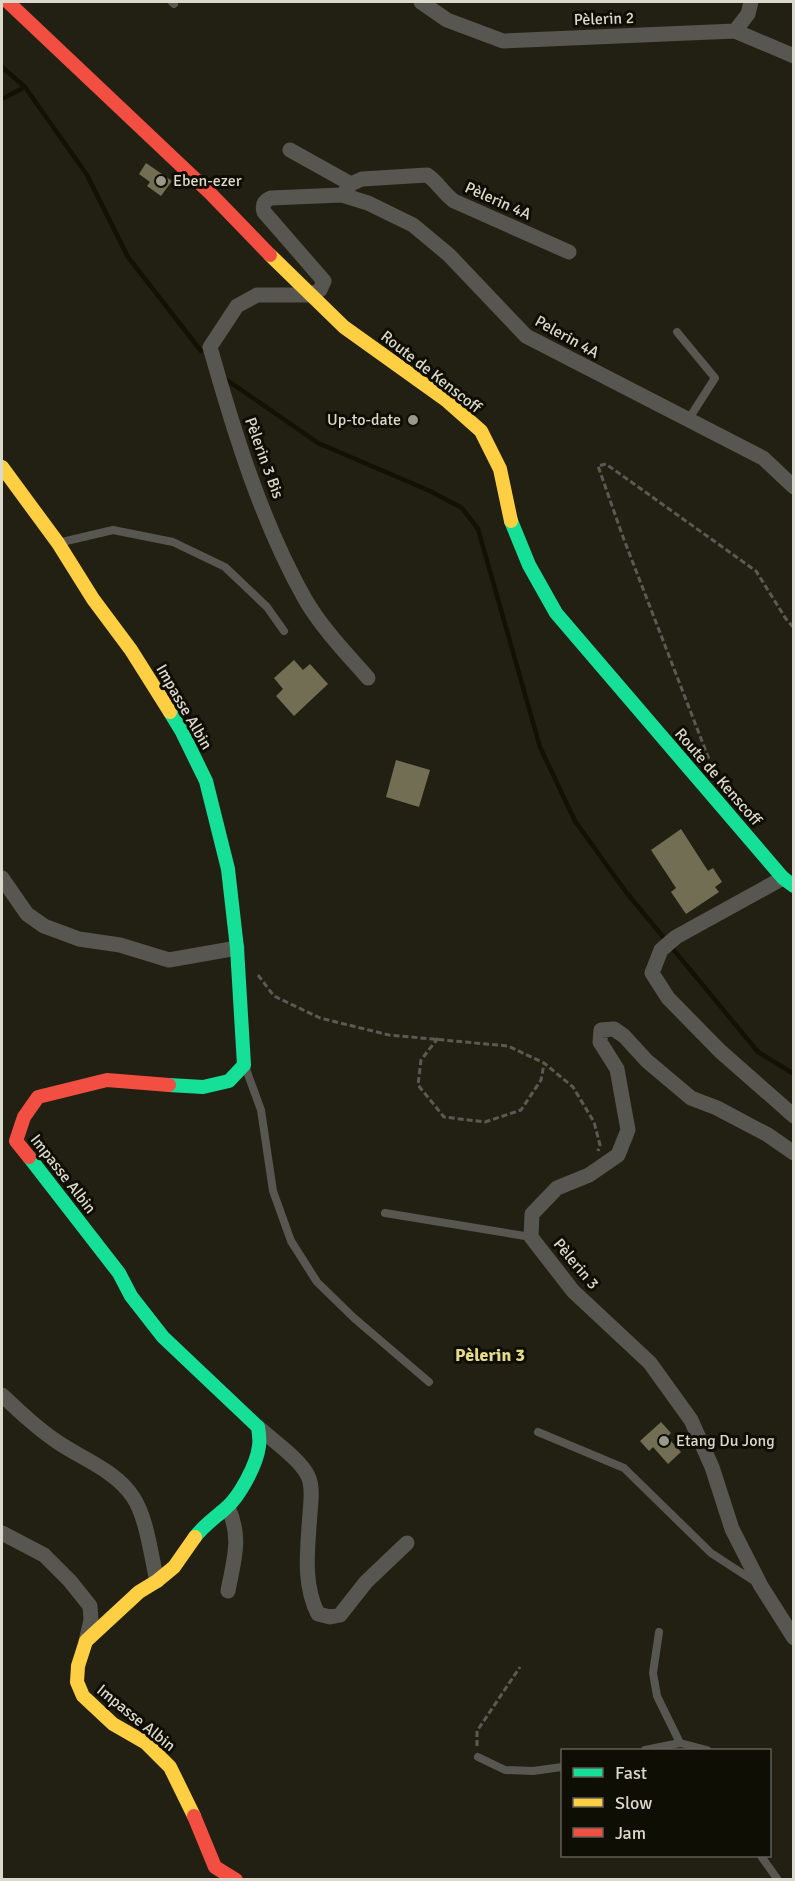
<svg xmlns="http://www.w3.org/2000/svg" width="795" height="1881" viewBox="0 0 795 1881" font-family="Signika,sans-serif">
<style>
.lines{fill:none;stroke-linecap:round;stroke-linejoin:round}
.stream{stroke:#131104;stroke-width:4.5}
.building{fill:#716e53}
.path{stroke:#5a5a53;stroke-width:3;stroke-dasharray:6 3;stroke-linecap:butt}
.lane{stroke:#575650;stroke-width:8}
.street{stroke:#575650;stroke-width:15}
.fast{stroke:#16e098;stroke-width:14}
.slow{stroke:#ffcf43;stroke-width:14}
.jam{stroke:#f24e42;stroke-width:14}
.poi-dot{fill:#9a988a;stroke:#0f0e05;stroke-width:2}
.labels{text-anchor:middle;dominant-baseline:central;stroke-width:6;stroke-linejoin:round;paint-order:stroke}
.street-label{font-size:16px;fill:#dbd9cb;stroke:#0f0e05}
.poi-label{font-size:16px;fill:#dbd9cb;stroke:#0f0e05;text-anchor:start}
.neighbourhood-label{font-size:18px;font-weight:bold;fill:#e3da8b;stroke:#0f0e05}
</style>
<rect width="100%" height="100%" fill="#222012"/>
<g class="lines">
<path class="stream" d="M 2,67 L 25,87 L 87,175 L 128,257 L 201,351
M 2,99 L 25,87
M 224,378 L 318,443 L 430,491 L 462,508 L 478,529 L 540,747 L 575,821 L 626,892 L 758,1052 L 794,1074"/>
</g>
<path class="building" d="M 146,163 L 172,181 L 161,196 L 147,186 L 150,182 L 139,174 Z
M 294,660 L 303,670 L 310,664 L 328,684 L 294,716 L 276,696 L 283,689 L 274,678 Z
M 396,760 L 430,770 L 419,807 L 386,797 Z
M 681,829 L 708,871 L 713,868 L 722,882 L 715,887 L 719,892 L 686,914 L 671,892 L 676,888 L 651,850 Z
M 661,1422 L 671,1433 L 667,1437 L 681,1452 L 668,1464 L 653,1447 L 649,1451 L 640,1441 Z"/>
<g class="lines">
<path class="path" d="M 712,767 L 623,537 L 598,466 L 606,464 L 756,571 L 786,619 L 794,628
M 258,975 L 274,996 L 320,1018 L 389,1035 L 508,1046 L 544,1063 L 573,1087 L 594,1122 L 600,1145 L 598,1151
M 438,1038 L 421,1060 L 418,1085 L 444,1117 L 485,1122 L 521,1110 L 541,1080 L 544,1064
M 477,1746 L 477,1731 L 520,1667"/>
<path class="lane" d="M 172,2 L 174,4
M 677,332 L 715,378 L 688,420
M 62,542 L 113,530 L 173,542 L 225,567 L 267,607 L 284,631
M 246,1069 L 261,1110 L 273,1191 L 291,1241 L 317,1282 L 354,1318 L 429,1382
M 385,1213 L 531,1237
M 538,1432 L 624,1468 L 711,1553 L 757,1583
M 659,1632 L 653,1673 L 657,1696 L 680,1743
M 645,1750 L 680,1743 L 707,1750
M 478,1757 L 505,1770 L 533,1771 L 562,1767
M 761,1856 L 778,1880"/>
<path class="street" d="M 421,2 L 447,20 L 503,41 L 735,31 L 794,56
M 735,31 L 748,14 L 751,2
M 290,150 L 351,184
M 342,195 L 368,203 L 413,225 L 449,255 L 526,336 L 763,458 L 794,487
M 368,678 C 347,654 321,627 305,599 C 262,523 234,432 210,347 L 237,306 L 257,295 L 309,295 L 320,290 L 324,281 L 264,212 C 262,205 264,201 271,198 L 342,195 L 351,184 L 362,179 L 427,175 C 437,181 443,193 454,201 L 569,252
M 2,878 L 27,914 L 44,926 L 79,939 L 120,945 L 169,960 L 237,948
M 783,878 L 676,937 L 661,950 L 652,973 L 668,998 L 720,1051 L 794,1116
M 794,1153 L 768,1135 L 717,1108 L 691,1098 L 647,1061 L 624,1036 L 614,1029 L 601,1030 L 600,1042 L 617,1069 L 628,1130 L 618,1155 L 589,1175 L 557,1188 L 532,1214 L 531,1237 L 573,1291 L 650,1363 L 691,1420 L 712,1467 L 732,1529 L 761,1586 L 794,1638
M 2,1395 C 20,1412 38,1429 59,1443 C 83,1459 116,1471 133,1497 C 147,1518 151,1556 157,1581
M 258,1427 C 272,1440 300,1459 308,1476 C 313,1486 311,1502 310,1513 C 308,1546 302,1583 318,1614 L 330,1617 L 340,1615 L 366,1582 L 407,1543
M 2,1533 L 44,1555 L 70,1581 L 90,1606 L 91,1620 L 86,1641
M 228,1591 C 234,1558 242,1539 228,1507"/>
<path class="fast" d="M 511,521 L 529,565 L 556,613 L 783,878 L 794,886
M 169,1085 L 203,1087 L 229,1081 L 244,1065 L 237,948 L 228,869 L 206,781 L 181,730 L 170,712
M 29,1157 L 119,1273 L 131,1296 L 163,1337 L 258,1427 C 259,1433 260,1440 259,1446 C 257,1464 240,1496 226,1508 C 215,1518 204,1525 195,1537"/>
<path class="slow" d="M 270,255 L 344,327 L 446,400 L 481,431 L 500,469 L 511,521
M 2,467 L 58,543 L 93,599 L 131,650 L 170,712
M 194,1816 L 170,1767 L 146,1743 L 113,1724 L 83,1696 L 77,1682 L 78,1666 L 86,1641 L 139,1592 L 157,1581 L 174,1567 L 195,1537"/>
<path class="jam" d="M 8,2 L 210,193 L 270,255
M 29,1157 L 16,1141 L 24,1117 L 38,1097 L 107,1080 L 169,1085
M 194,1816 L 215,1867 L 236,1880"/>
</g>
<g class="poi-dot">
<circle cx="161" cy="181" r="6"/>
<circle cx="413" cy="420" r="6"/>
<circle cx="664" cy="1441" r="6"/>
</g>
<g class="labels">
<g class="street-label">
<text transform="translate(604 19) rotate(-2)">Pèlerin 2</text>
<text transform="translate(498 201) rotate(24)">Pèlerin 4A</text>
<text transform="translate(567 337) rotate(29)">Pelerin 4A</text>
<text transform="translate(431 372) rotate(38)">Route de Kenscoff</text>
<text transform="translate(264 458) rotate(70)">Pèlerin 3 Bis</text>
<text transform="translate(184 707) rotate(60)">Impasse Albin</text>
<text transform="translate(718 777) rotate(49)">Route de Kenscoff</text>
<text transform="translate(63 1174) rotate(52)">Impasse Albin</text>
<text transform="translate(576 1264) rotate(50)">Pèlerin 3</text>
<text transform="translate(136 1718) rotate(39)">Impasse Albin</text>
</g>
<g class="poi-label">
<text x="173" y="181">Eben-ezer</text>
<text x="401" y="420" text-anchor="end">Up-to-date</text>
<text x="676" y="1441">Etang Du Jong</text>
</g>
<g class="neighbourhood-label">
<text x="490" y="1355">Pèlerin 3</text>
</g>
</g>
<rect width="795" height="1881" fill="none" stroke="#dbd9cb" stroke-width="6"/>
<rect x="561" y="1749" width="210" height="108" fill="#0f0e05" stroke="#615f54" stroke-width="1.5"/>
<rect x="573" y="1768" width="30" height="9" fill="#16e098" stroke="#615f54" stroke-width="1.5"/>
<text x="615" y="1779" font-size="18" fill="#dbd9cb">Fast</text>
<rect x="573" y="1798" width="30" height="9" fill="#ffcf43" stroke="#615f54" stroke-width="1.5"/>
<text x="615" y="1809" font-size="18" fill="#dbd9cb">Slow</text>
<rect x="573" y="1828" width="30" height="9" fill="#f24e42" stroke="#615f54" stroke-width="1.5"/>
<text x="615" y="1839" font-size="18" fill="#dbd9cb">Jam</text>
</svg>
